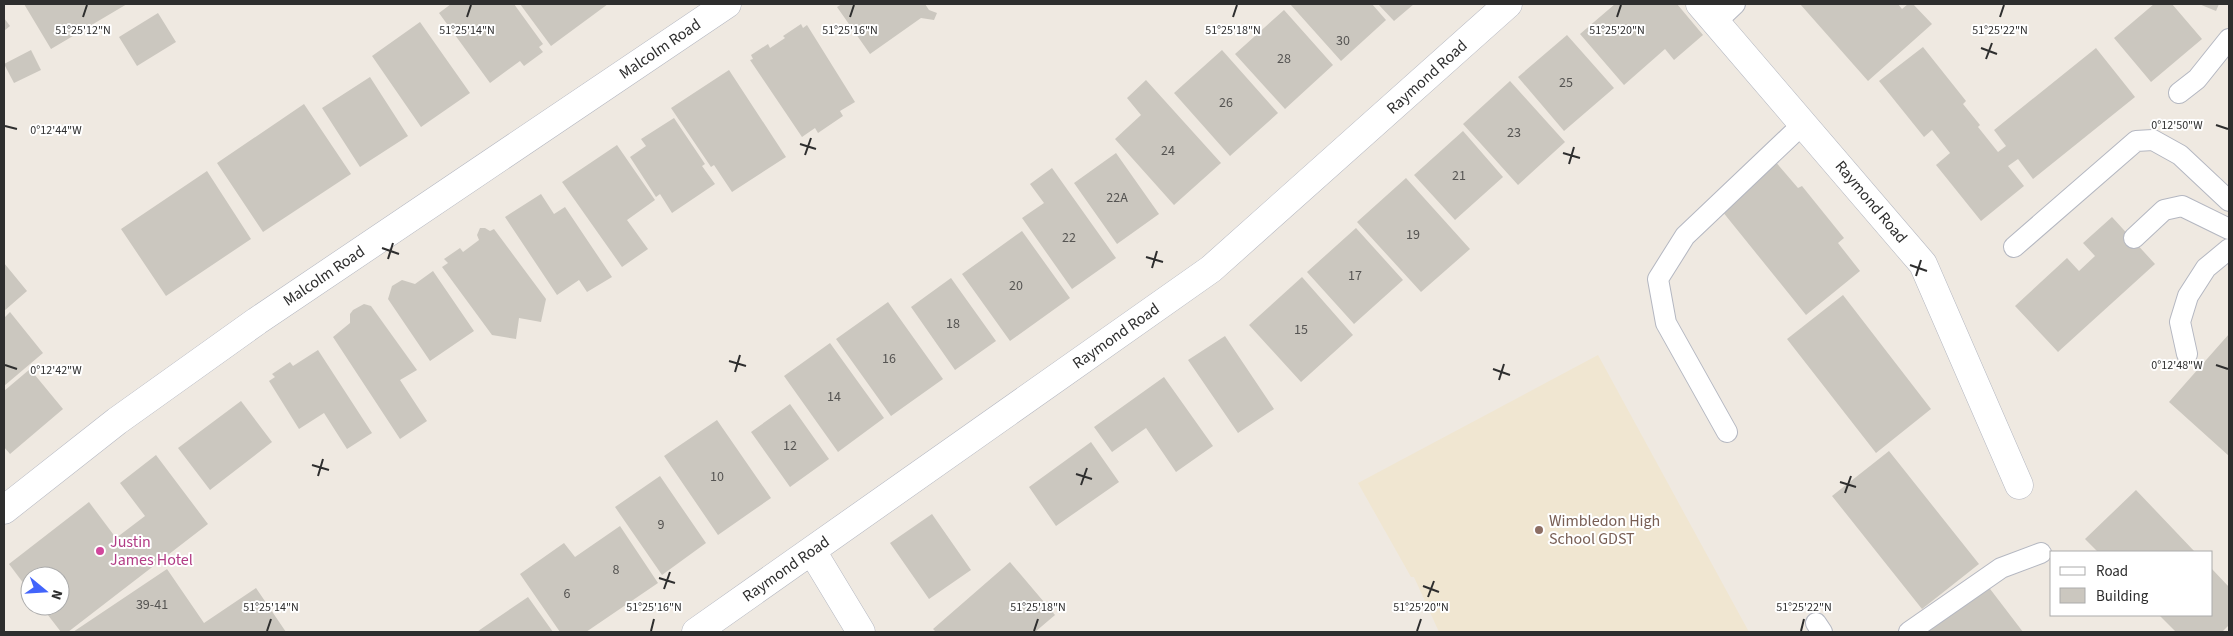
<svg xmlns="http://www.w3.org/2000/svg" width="2233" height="636" viewBox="0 0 2233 636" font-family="'Source Sans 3',sans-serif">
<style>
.education{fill:#f0e6d1}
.building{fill:#cbc7bf}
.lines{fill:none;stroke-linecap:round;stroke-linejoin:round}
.lane-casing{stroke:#b4b7c1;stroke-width:22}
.street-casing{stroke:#b4b7c1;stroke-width:29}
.lane{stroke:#fff;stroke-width:20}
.street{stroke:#fff;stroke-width:28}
.ticks{fill:none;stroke:#2e2e2e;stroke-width:2}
.education-dot{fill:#8d6e63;stroke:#fff;stroke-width:2}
.hotel-dot{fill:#d1479c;stroke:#fff;stroke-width:2}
.labels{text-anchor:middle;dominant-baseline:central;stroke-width:4;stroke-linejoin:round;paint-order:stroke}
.number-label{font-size:14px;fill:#555452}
.street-label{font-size:16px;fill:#2e2e2e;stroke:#fff}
.education-label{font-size:16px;fill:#785e54;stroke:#fff;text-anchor:start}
.hotel-label{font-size:16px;fill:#b23c85;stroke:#fff;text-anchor:start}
.ticks-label{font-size:12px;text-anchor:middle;fill:#2e2e2e;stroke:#fff;stroke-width:4;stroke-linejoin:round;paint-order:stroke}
</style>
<rect width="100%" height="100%" fill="#efe9e1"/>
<path class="education" d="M 1598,355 L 1749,632 L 1439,632 L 1414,577 L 1411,577 L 1358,483 Z"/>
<path class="building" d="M 24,4 L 127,4 L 51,49 Z
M 451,4 L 514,4 L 543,44 L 539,47 L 543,52 L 524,66 L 520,61 L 490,83 L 439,13 Z
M 520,4 L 608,4 L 551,46 Z
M 842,4 L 925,4 L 929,10 L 937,13 L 934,20 L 921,18 L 870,54 L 837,7 Z
M 1290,4 L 1372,4 L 1386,20 L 1341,61 Z
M 1378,4 L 1414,4 L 1394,21 Z
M 1615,4 L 1677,4 L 1703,35 L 1674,60 L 1665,49 L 1624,85 L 1580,34 Z
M 1800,4 L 1898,4 L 1902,9 L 1908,4 L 1913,4 L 1932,24 L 1868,81 Z
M 2154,4 L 2172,4 L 2202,39 L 2151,82 L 2114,38 Z
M 2199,4 L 2219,4 L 2216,11 Z
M 1284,10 L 1333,65 L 1285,109 L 1235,54 Z
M 158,13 L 176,42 L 137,66 L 119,37 Z
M 4,18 L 10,26 L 4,31 Z
M 420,22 L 470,93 L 421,127 L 372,56 Z
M 801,24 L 803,28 L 807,25 L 855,102 L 840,111 L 843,116 L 818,133 L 815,128 L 802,137 L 750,60 L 753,59 L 751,55 L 768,44 L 770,48 L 785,38 L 783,36 Z
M 1567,35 L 1614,88 L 1564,131 L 1518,77 Z
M 1923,47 L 1966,101 L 1963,104 L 1980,125 L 1978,127 L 1998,152 L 2006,146 L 1994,130 L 2096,48 L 2135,97 L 2033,179 L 2018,159 L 2008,166 L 2024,186 L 1981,221 L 1936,165 L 1950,153 L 1932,130 L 1924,137 L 1879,81 Z
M 31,50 L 41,70 L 14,83 L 4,64 Z
M 1222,50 L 1278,113 L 1230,156 L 1174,93 Z
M 729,70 L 786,157 L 732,192 L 714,165 L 711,167 L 671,108 Z
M 370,77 L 408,136 L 360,167 L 322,108 Z
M 1146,80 L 1221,163 L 1174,205 L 1115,139 L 1141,115 L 1127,98 Z
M 1510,81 L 1565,142 L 1518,185 L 1463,124 Z
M 304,104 L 351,174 L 263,232 L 217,163 Z
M 674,118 L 705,164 L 702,166 L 715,184 L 672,213 L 660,194 L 656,197 L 630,157 L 646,146 L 641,139 Z
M 1463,131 L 1503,177 L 1455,220 L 1414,175 Z
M 617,145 L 655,200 L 627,220 L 648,249 L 622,267 L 562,182 Z
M 1116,153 L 1159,214 L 1117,244 L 1074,183 Z
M 1774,160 L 1798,188 L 1802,186 L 1844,238 L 1838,243 L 1860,271 L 1806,315 L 1718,206 Z
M 1052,168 L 1116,258 L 1072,289 L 1022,218 L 1044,203 L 1030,184 Z
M 207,171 L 251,239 L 166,296 L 121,229 Z
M 1406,178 L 1470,249 L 1421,292 L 1357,222 Z
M 541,194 L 554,214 L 565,207 L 612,277 L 587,292 L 579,280 L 557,295 L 505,217 Z
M 2112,217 L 2155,264 L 2058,352 L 2015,306 L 2067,258 L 2079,271 L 2095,256 L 2083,243 Z
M 480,228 L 485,228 L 490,231 L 494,229 L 546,299 L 541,322 L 519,318 L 516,339 L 492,335 L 442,267 L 448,263 L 444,259 L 460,248 L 463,252 L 479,240 L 477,235 Z
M 1356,228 L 1403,280 L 1354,324 L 1307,272 Z
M 1022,231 L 1070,298 L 1010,341 L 962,274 Z
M 4,263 L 27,291 L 4,311 Z
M 433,271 L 474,331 L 430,361 L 388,299 L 392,286 L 402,280 L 415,284 Z
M 1302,277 L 1353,335 L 1301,382 L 1249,325 Z
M 951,278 L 996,341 L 955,370 L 911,307 Z
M 1843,295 L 1931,409 L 1876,453 L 1787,339 Z
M 888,302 L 943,379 L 891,416 L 836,339 Z
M 364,304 L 371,306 L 417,370 L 400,380 L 427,421 L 400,439 L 333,337 L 350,323 L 350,314 L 353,310 Z
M 10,312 L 43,353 L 4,386 L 4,318 Z
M 2229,334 L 2229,456 L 2169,402 Z
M 1225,336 L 1274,409 L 1238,433 L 1188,360 Z
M 830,343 L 884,418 L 838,452 L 784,376 Z
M 318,350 L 372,433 L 347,449 L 324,413 L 299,429 L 269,381 L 275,377 L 272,374 L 290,362 L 293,366 Z
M 30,369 L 63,409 L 10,454 L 4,447 L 4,391 Z
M 1164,377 L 1213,446 L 1176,472 L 1146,428 L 1112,452 L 1094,427 Z
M 241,401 L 272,442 L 210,490 L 178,448 Z
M 790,404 L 829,459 L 790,487 L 751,432 Z
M 717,420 L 771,498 L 718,535 L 664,456 Z
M 1091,442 L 1119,482 L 1056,526 L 1029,487 Z
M 1889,451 L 1979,564 L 1922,609 L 1832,496 Z
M 156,455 L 208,524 L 68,632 L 61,632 L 41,606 L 60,606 L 60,576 L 30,576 L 30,592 L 9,564 L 89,502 L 116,538 L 145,516 L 120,483 Z
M 660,476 L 706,543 L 662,575 L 615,507 Z
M 2136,490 L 2195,552 L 2098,552 L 2085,539 Z
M 932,514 L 971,570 L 929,599 L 890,543 Z
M 620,526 L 658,583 L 586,632 L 560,632 L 520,574 L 564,543 L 575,557 Z
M 1010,562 L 1055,615 L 1035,632 L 936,632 L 933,629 Z
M 167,569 L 204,623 L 256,588 L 286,632 L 73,632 Z
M 2212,569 L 2229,587 L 2229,625 L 2222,632 L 2176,632 L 2159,615 L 2212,615 Z
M 1984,581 L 2023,632 L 1918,632 Z
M 528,597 L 553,632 L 477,632 L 481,629 Z"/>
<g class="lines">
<defs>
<path id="lane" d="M 1716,22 L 1735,4
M 2179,93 L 2197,79 L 2229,39
M 2134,238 L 2164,210 L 2182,206 L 2229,229
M 2014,247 L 2136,141 L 2153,140 L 2180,155 L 2229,201
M 2187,354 L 2180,322 L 2188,296 L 2206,268 L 2229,249
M 1727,432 L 1666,323 L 1658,279 L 1685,236 L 1804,123
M 1816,623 L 1822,632
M 1909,632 L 2001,568 L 2041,553"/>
<path id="street" d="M 1700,4 L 1923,264 L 2019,485
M 4,510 L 117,421 L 257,321 L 727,4
M 812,551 L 861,632
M 696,632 L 1211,269 L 1508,4"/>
</defs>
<use href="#lane" class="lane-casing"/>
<use href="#street" class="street-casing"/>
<use href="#lane" class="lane"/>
<use href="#street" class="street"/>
</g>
<path class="ticks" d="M 83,17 L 87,5M 467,17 L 471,5M 850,17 L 854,5M 1233,17 L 1237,5M 1617,17 L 1621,5M 2000,17 L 2004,5M 1981,48 L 1997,54M 1986,59 L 1992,43M 2216,125 L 2228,129M 5,126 L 17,129M 800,144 L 816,149M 1563,153 L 1580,158M 805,155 L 811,138M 1569,164 L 1574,147M 382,248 L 399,254M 1146,257 L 1163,262M 388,259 L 393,243M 1910,265 L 1927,271M 1152,268 L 1157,251M 1916,276 L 1921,260M 729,361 L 746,366M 5,365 L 17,369M 2216,365 L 2228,369M 1493,369 L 1510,375M 735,372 L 740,355M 1499,380 L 1504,364M 312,465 L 329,470M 1076,474 L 1092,479M 318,476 L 323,459M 1840,482 L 1856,487M 1081,485 L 1087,468M 1845,493 L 1851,476M 659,578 L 675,583M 1423,586 L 1439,592M 664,589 L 670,572M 1428,597 L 1434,581M 267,631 L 271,619M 651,631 L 654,619M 1034,631 L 1038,619M 1417,631 L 1421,619M 1801,631 L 1804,619"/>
<circle class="education-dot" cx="1539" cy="530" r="5"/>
<circle class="hotel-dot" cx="100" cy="551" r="5"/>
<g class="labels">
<g class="number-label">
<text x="1343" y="41">30</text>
<text x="1284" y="59">28</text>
<text x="1566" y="83">25</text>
<text x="1226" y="103">26</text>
<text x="1514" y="133">23</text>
<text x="1168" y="151">24</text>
<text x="1459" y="176">21</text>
<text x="1117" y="198">22A</text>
<text x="1413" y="235">19</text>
<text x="1069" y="238">22</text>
<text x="1355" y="276">17</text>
<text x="1016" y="286">20</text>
<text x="953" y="324">18</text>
<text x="1301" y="330">15</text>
<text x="889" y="359">16</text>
<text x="834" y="397">14</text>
<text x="790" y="446">12</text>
<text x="717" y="477">10</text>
<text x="661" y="525">9</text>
<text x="616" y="570">8</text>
<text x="567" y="594">6</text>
<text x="152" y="605">39-41</text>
</g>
<g class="street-label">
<text transform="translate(660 49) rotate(-34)">Malcolm Road</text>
<text transform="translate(1427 77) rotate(-42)">Raymond Road</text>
<text transform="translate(1871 202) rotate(50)">Raymond Road</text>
<text transform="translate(324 276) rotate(-34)">Malcolm Road</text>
<text transform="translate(1116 336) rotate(-35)">Raymond Road</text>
<text transform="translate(786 569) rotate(-35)">Raymond Road</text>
</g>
<g class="education-label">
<text x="1549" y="521">Wimbledon High<tspan x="1549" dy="18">School GDST</tspan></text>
</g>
<g class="hotel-label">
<text x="110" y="542">Justin<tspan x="110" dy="18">James Hotel</tspan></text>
</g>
</g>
<g class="ticks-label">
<text x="83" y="34">51°25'12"N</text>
<text x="467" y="34">51°25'14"N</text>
<text x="850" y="34">51°25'16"N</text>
<text x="1233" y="34">51°25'18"N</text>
<text x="1617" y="34">51°25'20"N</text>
<text x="2000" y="34">51°25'22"N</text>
<text x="2177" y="129">0°12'50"W</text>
<text x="56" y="134">0°12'44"W</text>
<text x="2177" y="369">0°12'48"W</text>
<text x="56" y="374">0°12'42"W</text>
<text x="271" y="611">51°25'14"N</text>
<text x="654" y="611">51°25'16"N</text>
<text x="1038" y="611">51°25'18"N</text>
<text x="1421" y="611">51°25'20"N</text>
<text x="1804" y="611">51°25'22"N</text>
</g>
<rect width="2233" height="636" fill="none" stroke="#2e2e2e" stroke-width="10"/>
<rect x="2050" y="551" width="162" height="65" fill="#ffffff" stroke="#ababab"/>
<rect x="2060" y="567" width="25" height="8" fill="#ffffff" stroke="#ababab"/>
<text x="2096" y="576" font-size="15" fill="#2e2e2e">Road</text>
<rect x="2060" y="588" width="25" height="15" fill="#cbc7bf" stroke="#ababab"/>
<text x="2096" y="601" font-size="15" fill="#2e2e2e">Building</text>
<g transform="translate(45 591) rotate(108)"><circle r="24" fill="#ffffff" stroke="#ababab"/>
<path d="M0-4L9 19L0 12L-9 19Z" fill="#4264fb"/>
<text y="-8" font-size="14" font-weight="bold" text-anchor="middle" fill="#2e2e2e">N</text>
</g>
</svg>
